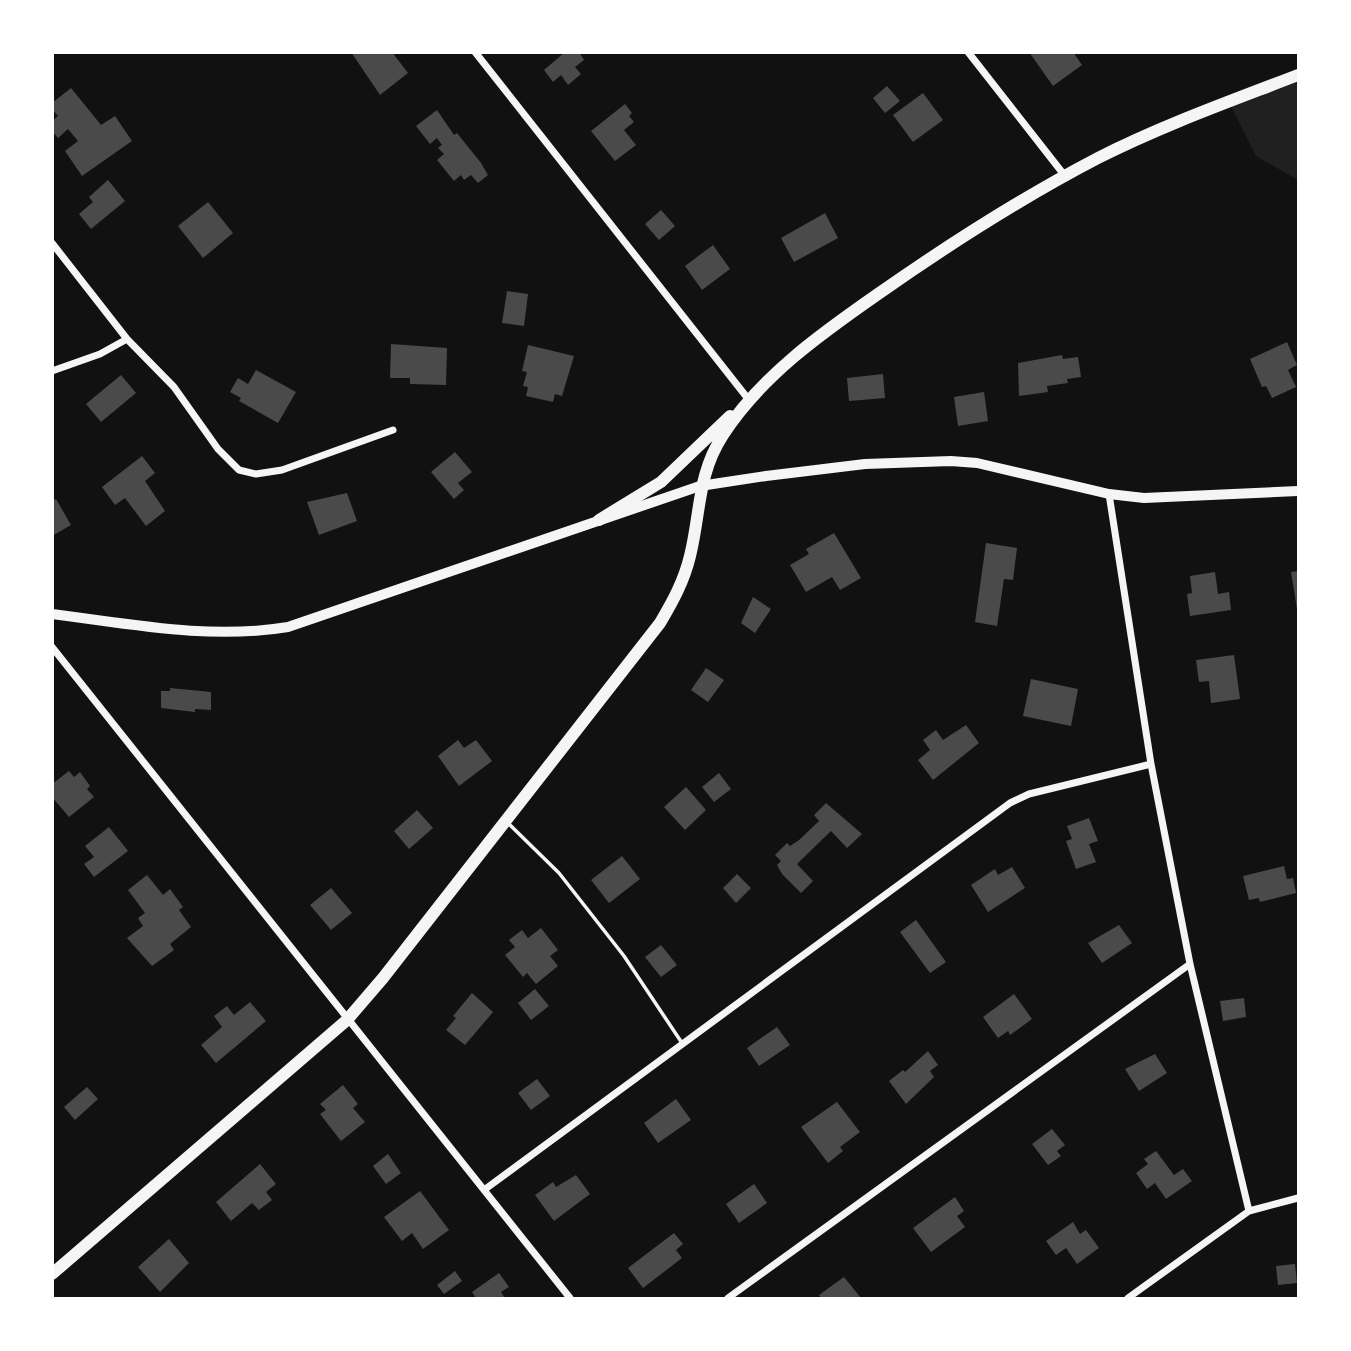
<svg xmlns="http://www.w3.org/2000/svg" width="1351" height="1351" viewBox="0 0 1351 1351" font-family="'Space Grotesk',sans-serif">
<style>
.green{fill:#202020}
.building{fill:#4a4a4a}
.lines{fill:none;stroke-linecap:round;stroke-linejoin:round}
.service{stroke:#f5f5f5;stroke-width:3.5}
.minor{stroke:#f5f5f5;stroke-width:7}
.tertiary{stroke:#f5f5f5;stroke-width:10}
.primary{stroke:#f5f5f5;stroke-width:12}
</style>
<rect width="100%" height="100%" fill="#111"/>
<path class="green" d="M 1298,75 L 1298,180 L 1256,156 L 1229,102 Z"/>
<path class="building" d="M 351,52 L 392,52 L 408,73 L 380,95 Z
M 565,52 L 579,52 L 584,60 L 575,67 L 581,74 L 568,85 L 561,75 L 553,82 L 544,70 Z
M 1029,52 L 1073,52 L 1082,65 L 1053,86 Z
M 887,86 L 900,101 L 885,113 L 873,98 Z
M 71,88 L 101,125 L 115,116 L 132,141 L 82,176 L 65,151 L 78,141 L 68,129 L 58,138 L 52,131 L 52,121 L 58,116 L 52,109 L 52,103 Z
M 923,93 L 943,120 L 913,142 L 893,115 Z
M 625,104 L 632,113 L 629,116 L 634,122 L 624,130 L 636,145 L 615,161 L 591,131 Z
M 437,110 L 454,135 L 457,133 L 481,163 L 488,175 L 478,183 L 471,175 L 464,180 L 461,175 L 454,181 L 437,160 L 444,154 L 438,148 L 442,145 L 437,138 L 430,144 L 416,126 Z
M 108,180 L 125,201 L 91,229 L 79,214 L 93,202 L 89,197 Z
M 208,202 L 233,233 L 203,258 L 178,226 Z
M 661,210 L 675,226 L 659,240 L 645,224 Z
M 825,213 L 838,238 L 794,262 L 781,238 Z
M 713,245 L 730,269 L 702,290 L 685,266 Z
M 507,291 L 528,294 L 524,326 L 502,323 Z
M 1287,342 L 1297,365 L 1288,370 L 1296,387 L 1272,398 L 1266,386 L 1262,387 L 1250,359 Z
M 391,344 L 447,348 L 446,385 L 410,384 L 410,378 L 390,378 Z
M 528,345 L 574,356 L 562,396 L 555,394 L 553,402 L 526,396 L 528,387 L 523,386 L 527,372 L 522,371 Z
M 1062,355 L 1063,359 L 1078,357 L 1081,377 L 1067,379 L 1068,383 L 1047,386 L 1048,392 L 1019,396 L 1018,363 Z
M 256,370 L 296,392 L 278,423 L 239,401 L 241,398 L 230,392 L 238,378 L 248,384 Z
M 883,374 L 885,398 L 849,401 L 847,378 Z
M 121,375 L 136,393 L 101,422 L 86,404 Z
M 984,392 L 988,421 L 958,426 L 954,397 Z
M 455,452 L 472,472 L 458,483 L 464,490 L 454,499 L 431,472 Z
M 142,456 L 155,473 L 145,481 L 165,511 L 146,526 L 125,498 L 115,505 L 102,487 Z
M 347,493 L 357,521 L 319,535 L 307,502 Z
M 56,499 L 71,525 L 52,536 L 52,501 Z
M 834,533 L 861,578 L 840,590 L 832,577 L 806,592 L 790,565 L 809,554 L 806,549 Z
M 986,543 L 1017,548 L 1013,580 L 1004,579 L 997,626 L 975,622 Z
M 1298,571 L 1298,609 L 1297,609 L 1291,572 Z
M 1215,572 L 1218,594 L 1229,592 L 1231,610 L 1190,616 L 1187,594 L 1192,593 L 1190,576 Z
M 753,597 L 771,609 L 755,633 L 741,623 Z
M 1234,655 L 1240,699 L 1211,703 L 1209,681 L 1199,682 L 1196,660 Z
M 706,668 L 724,680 L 708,702 L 691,690 Z
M 1031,679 L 1078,689 L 1071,726 L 1023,716 Z
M 170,688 L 211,692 L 211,710 L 195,709 L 195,712 L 161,708 L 161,691 L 170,691 Z
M 966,725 L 979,743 L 933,780 L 918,760 L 930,750 L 923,740 L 936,730 L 943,740 Z
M 458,740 L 464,748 L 476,740 L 492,761 L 459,786 L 438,756 Z
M 69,771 L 74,777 L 80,772 L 90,786 L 87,789 L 94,797 L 69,817 L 52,797 L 52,784 Z
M 719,773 L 731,789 L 714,802 L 702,787 Z
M 686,787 L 706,810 L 685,830 L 664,807 Z
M 826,803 L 862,834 L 847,848 L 831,831 L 797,864 L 813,881 L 801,893 L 782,874 L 777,865 L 781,861 L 775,855 L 787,843 L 790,846 L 799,840 L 819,821 L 814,815 Z
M 417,810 L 433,828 L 409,849 L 394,831 Z
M 1089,818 L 1098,841 L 1089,844 L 1096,862 L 1076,869 L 1066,841 L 1072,839 L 1067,826 Z
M 109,827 L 128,851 L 94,877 L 84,864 L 94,857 L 85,846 Z
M 622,856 L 640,879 L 609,903 L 591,880 Z
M 1284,866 L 1287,879 L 1293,878 L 1296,893 L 1260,902 L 1259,898 L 1249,900 L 1243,876 Z
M 1012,867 L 1025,888 L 988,912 L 971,885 L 995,869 L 998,875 Z
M 737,874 L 751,888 L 736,903 L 723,888 Z
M 147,875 L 163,895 L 170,889 L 183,907 L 179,910 L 191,927 L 170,944 L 174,950 L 152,966 L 127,938 L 143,926 L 138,918 L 145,913 L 128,890 Z
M 331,888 L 352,913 L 331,930 L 310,905 Z
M 916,920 L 946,962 L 930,973 L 900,932 Z
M 1119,925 L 1132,943 L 1102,963 L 1088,943 Z
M 541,928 L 558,950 L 550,956 L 558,966 L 536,984 L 527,973 L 523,977 L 505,955 L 515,947 L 509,940 L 522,930 L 528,938 Z
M 661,945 L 677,965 L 661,977 L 645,957 Z
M 535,989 L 549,1006 L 531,1020 L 518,1003 Z
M 472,993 L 493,1012 L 465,1045 L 446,1030 L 456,1018 L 453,1016 Z
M 1014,994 L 1032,1019 L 1010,1035 L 1008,1031 L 998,1038 L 983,1017 Z
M 1244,998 L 1246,1017 L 1223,1021 L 1220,1001 Z
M 250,1002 L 266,1021 L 216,1063 L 201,1045 L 222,1027 L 214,1016 L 227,1006 L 234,1015 Z
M 777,1027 L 790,1045 L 759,1066 L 747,1048 Z
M 928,1051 L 938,1065 L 930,1071 L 934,1077 L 906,1104 L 889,1081 L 903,1070 L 905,1072 Z
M 1155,1054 L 1167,1073 L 1139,1091 L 1125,1069 Z
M 537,1079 L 550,1096 L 531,1110 L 518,1093 Z
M 343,1085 L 358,1104 L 353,1108 L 365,1122 L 341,1141 L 320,1114 L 326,1110 L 320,1104 Z
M 87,1087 L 98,1099 L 75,1120 L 64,1107 Z
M 676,1099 L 691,1120 L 658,1143 L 644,1123 Z
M 837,1102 L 860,1132 L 840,1147 L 843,1151 L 828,1163 L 801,1127 Z
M 1052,1129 L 1065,1145 L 1057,1151 L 1061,1156 L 1048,1165 L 1032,1144 Z
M 1156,1151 L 1174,1175 L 1183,1169 L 1192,1181 L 1166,1199 L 1155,1183 L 1147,1189 L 1136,1173 L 1148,1164 L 1144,1159 Z
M 388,1154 L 401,1173 L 386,1184 L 373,1166 Z
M 260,1164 L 276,1184 L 266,1192 L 272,1200 L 259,1210 L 252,1203 L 231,1221 L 216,1202 Z
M 576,1175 L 590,1194 L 554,1221 L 535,1195 L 553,1182 L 556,1187 Z
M 754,1184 L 767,1203 L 739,1223 L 726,1204 Z
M 420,1191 L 449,1230 L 423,1249 L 412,1233 L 402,1241 L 384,1217 Z
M 955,1197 L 964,1211 L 957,1216 L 965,1227 L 931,1252 L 913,1228 Z
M 1073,1222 L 1080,1234 L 1086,1230 L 1099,1248 L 1077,1264 L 1066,1248 L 1056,1255 L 1046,1241 Z
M 674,1233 L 683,1244 L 676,1250 L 682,1258 L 643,1288 L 628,1268 Z
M 169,1239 L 189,1263 L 160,1292 L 138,1267 Z
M 1295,1264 L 1297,1283 L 1278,1285 L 1276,1266 Z
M 455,1271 L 462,1281 L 444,1294 L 437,1285 Z
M 499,1273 L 509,1287 L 501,1292 L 504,1297 L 476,1298 L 472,1292 Z
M 844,1277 L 861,1298 L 821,1298 L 819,1295 Z"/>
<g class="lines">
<path class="service" d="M 509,824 L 559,873 L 624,956 L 682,1043"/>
<path class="minor" d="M 475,52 L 749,400
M 968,52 L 1065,176
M 52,243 L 127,339 L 174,387 L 218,449 L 239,470 L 256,474 L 282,470 L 393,430
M 52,371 L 100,354 L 127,339
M 1109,494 L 1151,764 L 1190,964 L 1249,1211
M 52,647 L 570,1298
M 484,1190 L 1010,803 L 1029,794 L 1151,764
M 728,1298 L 1190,964
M 1128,1298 L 1249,1211 L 1298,1198"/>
<path class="tertiary" d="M 52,614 C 131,624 210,640 288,627 L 700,486 L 766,476 L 865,464 L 951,461 L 977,463 L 1109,494 L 1144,498 L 1298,491"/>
<path class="primary" d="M 599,520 L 661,482 L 730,416
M 52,1274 L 347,1020 L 383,978 L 660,623 C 673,601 684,581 690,556 C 701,512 697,475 723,435 C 761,376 822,333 878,294 C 948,245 1023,197 1098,158 C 1163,125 1231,101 1298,75"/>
</g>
<rect width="1351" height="1351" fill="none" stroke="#ffffff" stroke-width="108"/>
</svg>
